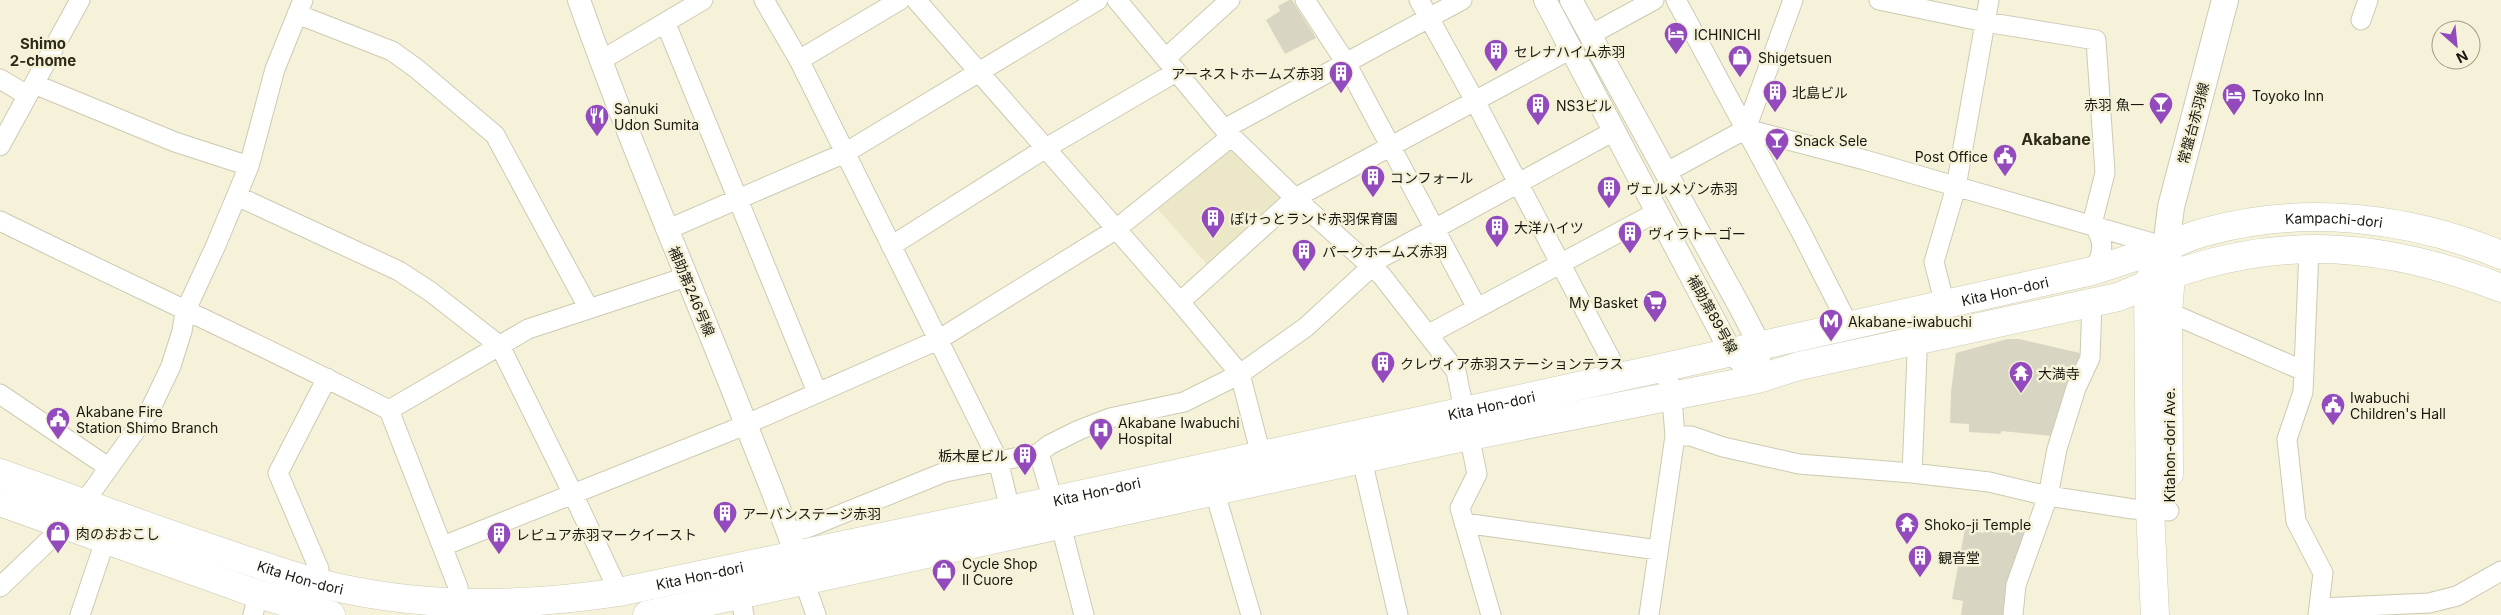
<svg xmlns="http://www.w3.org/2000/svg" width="2501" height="615" viewBox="0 0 2501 615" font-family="Inter,'Noto Sans JP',sans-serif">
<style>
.built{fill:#ebe7c7}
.green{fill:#d8d6c3}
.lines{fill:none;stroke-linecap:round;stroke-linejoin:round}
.minor-casing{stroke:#cdcab2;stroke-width:21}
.tertiary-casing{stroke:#cdcab2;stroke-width:24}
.secondary-casing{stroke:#cdcab2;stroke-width:28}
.primary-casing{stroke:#cdcab2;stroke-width:29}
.trunk-casing{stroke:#cdcab2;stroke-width:29}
.minor{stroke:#fff;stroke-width:19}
.tertiary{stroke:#fff;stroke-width:22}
.secondary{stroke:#fff;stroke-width:26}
.primary{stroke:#fff;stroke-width:28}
.trunk{stroke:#fff;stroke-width:28}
.labels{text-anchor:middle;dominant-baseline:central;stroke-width:5;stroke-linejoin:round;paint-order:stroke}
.poi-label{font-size:14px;fill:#191810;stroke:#f5f2d9;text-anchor:start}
.street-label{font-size:14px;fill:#191810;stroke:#f5f2d9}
.neighbourhood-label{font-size:15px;font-weight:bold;fill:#2d2a17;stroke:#f5f2d9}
.quarter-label{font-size:16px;font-weight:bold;fill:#2d2a17;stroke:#f5f2d9}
</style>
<rect width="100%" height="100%" fill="#f5f2d9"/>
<path class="built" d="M 1230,146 L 1285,201 L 1210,268 L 1155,206 Z"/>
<path class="green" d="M 1289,0 L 1292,0 L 1316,38 L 1285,54 L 1266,20 L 1280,11 L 1278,6 Z
M 2007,339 L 2019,339 L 2080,353 L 2078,367 L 2053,436 L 2002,431 L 2000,434 L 1969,432 L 1969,424 L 1950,423 L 1951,392 L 1956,353 Z
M 1989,526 L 2026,531 L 2006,615 L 1961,615 L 1963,601 L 1952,599 L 1965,528 L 1983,533 Z"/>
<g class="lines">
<defs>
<path id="minor" d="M 764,0 L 799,60 L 998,460 L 1010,510
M 916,0 L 1180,302 L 1240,374 L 1261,455
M 1117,0 L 1224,129 L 1295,198 L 1382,276 L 1456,371 L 1477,474 L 1460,508 L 1491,615
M 1305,0 L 1346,63 L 1477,308
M 1419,0 L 1475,101 L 1620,377
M 1676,0 L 1800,230 L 1849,326
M 1879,0 L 1985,22 L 2096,40 L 2105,173 L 2092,224 C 2106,239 2104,256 2092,271
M 297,14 L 392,51 L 417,69 L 495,135 L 589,309
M 2361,20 L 2368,0
M 666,24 L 817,392
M 1590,35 L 1654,0
M 1166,58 L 1230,0
M 799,60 L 900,0
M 600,61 L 703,0
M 0,79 L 27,95
M 34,84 L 175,142 L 249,166
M 1224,129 L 1462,0
M 1746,129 L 1865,160 L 2166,247
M 0,146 L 80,0
M 1665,173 L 1746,129 L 1793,0
M 237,196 L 399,271 L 431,292 L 500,346 L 573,494 L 619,592
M 0,221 C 130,285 261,344 389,410 L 458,587 L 452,612
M 666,230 L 845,153 L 1098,0
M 891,246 L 1046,148 L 1176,72
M 2309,250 L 2303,392 L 2287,439 L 2296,521 L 2323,573 L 2318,615
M 1180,302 L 1295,198 L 1571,49
M 1945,305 L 1934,262 L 1956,187 L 1989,0
M 2168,312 L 2304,371
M 1429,334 L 1657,212
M 0,394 L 108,467
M 389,410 L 528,329 L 686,277
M 1675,436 L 1691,436 L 1723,447 L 1799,464 L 1912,473 L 1917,355 L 1914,341
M 1039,453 L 1053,501
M 1362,460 L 1398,615
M 1912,473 L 1989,482 L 2048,496 L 2133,509 L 2169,511
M 1215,493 L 1251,615
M 1464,523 L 1658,550
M 1061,526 L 1084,615
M 789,532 L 807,528 L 945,472 L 1039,453 L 1049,445 L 1079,430 L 1110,418 L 1184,402 L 1240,374 L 1306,327 L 1381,258 L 1614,131
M 443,546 L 733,430 L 938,340 L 1115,230 L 1232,136
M 804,581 L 816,615
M 314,582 L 319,569 L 278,473 L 327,378
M 0,587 L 64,526 L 93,490 L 150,410 L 171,366 L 182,331 L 185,312 L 216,245 L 249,166 L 275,69 L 303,0
M 740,595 L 744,615
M 2320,608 L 2429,603 L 2457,596 L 2501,571
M 80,615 L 105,541
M 253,615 L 258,594
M 1649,615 L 1675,436 L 1671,386 L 1665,376 L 1652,370
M 2013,615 L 2016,585 L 2048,496 L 2057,449 L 2076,388 L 2090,358 L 2092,303"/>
<path id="tertiary" d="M 579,0 C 629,142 689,279 744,419 C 763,469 785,519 801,571
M 1545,0 L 1731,352 L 1758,379
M 1571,0 L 1741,309 L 1760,346 L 1759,361"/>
<path id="secondary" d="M 2166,247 L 2171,207 L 2225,0"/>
<g id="primary">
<path id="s1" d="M 2166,247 C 2180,241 2194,234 2209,231 C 2305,205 2410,217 2501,255"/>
<path d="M 2171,275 C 2287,234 2388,244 2501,288"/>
</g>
<g id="trunk">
<path d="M 2168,259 L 2171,275 L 2168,312 L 2169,474"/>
<path id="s2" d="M 0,473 C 76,500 152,529 228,554 C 266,567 305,581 344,589 C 434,608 528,606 619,592 L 1010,510 L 1652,370 L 2092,271 L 2166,247"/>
<path d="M 0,502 L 258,594 L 331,615"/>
<path d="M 647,615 L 1445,441 L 1758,379 L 1799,366 L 2118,297 L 2171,275"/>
<path d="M 2155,615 L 2150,510 L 2148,283 L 2156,268"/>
</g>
</defs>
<use href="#minor" class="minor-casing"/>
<use href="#tertiary" class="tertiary-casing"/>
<use href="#secondary" class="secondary-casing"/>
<use href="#primary" class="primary-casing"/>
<use href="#trunk" class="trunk-casing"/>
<use href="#minor" class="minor"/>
<use href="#tertiary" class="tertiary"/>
<use href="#secondary" class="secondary"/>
<use href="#primary" class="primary"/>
<use href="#trunk" class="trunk"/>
</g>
<defs>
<symbol id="hotel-pin" viewBox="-11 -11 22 30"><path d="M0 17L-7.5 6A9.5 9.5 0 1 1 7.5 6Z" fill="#924abd" stroke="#f5f2d9"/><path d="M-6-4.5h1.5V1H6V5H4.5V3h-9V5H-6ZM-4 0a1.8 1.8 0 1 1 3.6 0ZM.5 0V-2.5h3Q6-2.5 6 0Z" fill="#fff"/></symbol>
<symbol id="building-pin" viewBox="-11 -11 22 30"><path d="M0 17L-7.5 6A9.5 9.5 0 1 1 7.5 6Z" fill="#924abd" stroke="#f5f2d9"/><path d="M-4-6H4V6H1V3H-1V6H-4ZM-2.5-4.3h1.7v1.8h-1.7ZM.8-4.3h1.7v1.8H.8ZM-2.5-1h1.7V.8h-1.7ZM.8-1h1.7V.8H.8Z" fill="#fff"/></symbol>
<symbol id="shop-pin" viewBox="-11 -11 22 30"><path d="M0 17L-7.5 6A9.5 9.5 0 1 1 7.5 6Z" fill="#924abd" stroke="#f5f2d9"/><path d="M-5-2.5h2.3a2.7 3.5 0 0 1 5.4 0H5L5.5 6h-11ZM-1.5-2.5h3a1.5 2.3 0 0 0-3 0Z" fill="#fff"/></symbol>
<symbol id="bar-pin" viewBox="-11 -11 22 30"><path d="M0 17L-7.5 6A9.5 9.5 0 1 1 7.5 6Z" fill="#924abd" stroke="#f5f2d9"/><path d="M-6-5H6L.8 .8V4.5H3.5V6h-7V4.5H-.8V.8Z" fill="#fff"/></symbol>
<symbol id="restaurant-pin" viewBox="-11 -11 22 30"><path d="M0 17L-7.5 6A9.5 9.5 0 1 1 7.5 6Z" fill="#924abd" stroke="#f5f2d9"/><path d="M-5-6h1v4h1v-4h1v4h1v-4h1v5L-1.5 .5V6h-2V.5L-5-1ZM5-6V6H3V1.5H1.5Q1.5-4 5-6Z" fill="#fff"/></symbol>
<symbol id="civic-pin" viewBox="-11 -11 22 30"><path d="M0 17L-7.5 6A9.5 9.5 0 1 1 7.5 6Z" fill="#924abd" stroke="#f5f2d9"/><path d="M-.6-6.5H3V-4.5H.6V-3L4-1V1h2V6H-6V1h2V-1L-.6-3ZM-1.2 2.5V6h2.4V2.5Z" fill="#fff"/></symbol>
<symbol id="supermarket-pin" viewBox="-11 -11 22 30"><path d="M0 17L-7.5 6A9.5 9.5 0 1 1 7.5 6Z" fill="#924abd" stroke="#f5f2d9"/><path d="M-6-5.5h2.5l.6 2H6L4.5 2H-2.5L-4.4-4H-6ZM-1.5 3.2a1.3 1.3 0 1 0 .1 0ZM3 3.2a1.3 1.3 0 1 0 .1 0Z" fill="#fff"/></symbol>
<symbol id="metro-pin" viewBox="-11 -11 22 30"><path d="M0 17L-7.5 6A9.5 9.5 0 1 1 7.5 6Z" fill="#924abd" stroke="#f5f2d9"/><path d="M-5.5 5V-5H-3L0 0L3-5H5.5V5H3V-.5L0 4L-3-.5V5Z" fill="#fff"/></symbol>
<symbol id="temple-pin" viewBox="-11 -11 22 30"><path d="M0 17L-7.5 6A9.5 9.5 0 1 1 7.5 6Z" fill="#924abd" stroke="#f5f2d9"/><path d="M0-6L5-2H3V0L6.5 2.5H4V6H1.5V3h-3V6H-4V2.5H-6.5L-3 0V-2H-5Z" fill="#fff"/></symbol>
<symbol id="hospital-pin" viewBox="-11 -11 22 30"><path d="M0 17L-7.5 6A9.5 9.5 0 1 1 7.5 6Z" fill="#924abd" stroke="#f5f2d9"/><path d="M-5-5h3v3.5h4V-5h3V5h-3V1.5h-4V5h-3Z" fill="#fff"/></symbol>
</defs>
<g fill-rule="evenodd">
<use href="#hotel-pin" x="1662" y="20" width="28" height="38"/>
<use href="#building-pin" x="1482" y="37" width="28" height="38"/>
<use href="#shop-pin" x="1726" y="43" width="28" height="38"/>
<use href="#building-pin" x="1327" y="59" width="28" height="38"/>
<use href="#building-pin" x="1761" y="78" width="28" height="38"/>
<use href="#hotel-pin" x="2220" y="81" width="28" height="38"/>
<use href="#bar-pin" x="2147" y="90" width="28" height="38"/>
<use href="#building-pin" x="1524" y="91" width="28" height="38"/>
<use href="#restaurant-pin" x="583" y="102" width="28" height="38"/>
<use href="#bar-pin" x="1763" y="126" width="28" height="38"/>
<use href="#civic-pin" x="1991" y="142" width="28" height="38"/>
<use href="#building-pin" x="1359" y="163" width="28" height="38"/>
<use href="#building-pin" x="1595" y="174" width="28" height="38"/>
<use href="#building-pin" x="1199" y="204" width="28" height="38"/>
<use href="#building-pin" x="1483" y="213" width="28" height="38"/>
<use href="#building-pin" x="1616" y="219" width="28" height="38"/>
<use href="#building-pin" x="1290" y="237" width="28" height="38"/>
<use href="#supermarket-pin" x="1641" y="288" width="28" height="38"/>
<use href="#metro-pin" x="1817" y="307" width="28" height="38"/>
<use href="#building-pin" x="1369" y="349" width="28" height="38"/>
<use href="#temple-pin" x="2007" y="359" width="28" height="38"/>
<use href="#civic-pin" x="2319" y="391" width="28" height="38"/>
<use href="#civic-pin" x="44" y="405" width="28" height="38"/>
<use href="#hospital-pin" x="1087" y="416" width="28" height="38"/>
<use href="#building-pin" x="1011" y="441" width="28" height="38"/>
<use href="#building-pin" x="711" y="499" width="28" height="38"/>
<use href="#temple-pin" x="1893" y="510" width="28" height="38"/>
<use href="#shop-pin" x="44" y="519" width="28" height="38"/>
<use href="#building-pin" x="485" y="520" width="28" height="38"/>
<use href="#building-pin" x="1906" y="543" width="28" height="38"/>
<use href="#shop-pin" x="930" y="557" width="28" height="38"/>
</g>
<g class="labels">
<g class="poi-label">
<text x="1694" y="34">ICHINICHI</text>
<text x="1514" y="51">セレナハイム赤羽</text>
<text x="1758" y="57">Shigetsuen</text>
<text x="1324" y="73" text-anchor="end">アーネストホームズ赤羽</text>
<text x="1792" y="92">北島ビル</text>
<text x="2252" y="95">Toyoko Inn</text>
<text x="2144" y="104" text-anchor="end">赤羽 魚一</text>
<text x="1556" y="105">NS3ビル</text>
<text x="614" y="108">Sanuki<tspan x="614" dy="16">Udon Sumita</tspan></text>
<text x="1794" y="140">Snack Sele</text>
<text x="1988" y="156" text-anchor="end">Post Office</text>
<text x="1390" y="177">コンフォール</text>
<text x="1626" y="188">ヴェルメゾン赤羽</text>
<text x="1230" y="218">ぽけっとランド赤羽保育園</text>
<text x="1514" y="227">大洋ハイツ</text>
<text x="1648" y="233">ヴィラトーゴー</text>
<text x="1322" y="251">パークホームズ赤羽</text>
<text x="1638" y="302" text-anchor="end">My Basket</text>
<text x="1848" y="321">Akabane-iwabuchi</text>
<text x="1400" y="363">クレヴィア赤羽ステーションテラス</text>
<text x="2038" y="373">大満寺</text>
<text x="2350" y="397">Iwabuchi<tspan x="2350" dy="16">Children's Hall</tspan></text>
<text x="76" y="411">Akabane Fire<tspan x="76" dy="16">Station Shimo Branch</tspan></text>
<text x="1118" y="422">Akabane Iwabuchi<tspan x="1118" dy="16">Hospital</tspan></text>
<text x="1008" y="455" text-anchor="end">栃木屋ビル</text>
<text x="742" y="513">アーバンステージ赤羽</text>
<text x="1924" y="524">Shoko-ji Temple</text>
<text x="76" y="533">肉のおおこし</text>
<text x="516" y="534">レピュア赤羽マークイースト</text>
<text x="1938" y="557">観音堂</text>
<text x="962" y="563">Cycle Shop<tspan x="962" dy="16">Il Cuore</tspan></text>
</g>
<g class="street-label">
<text transform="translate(2193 123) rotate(-75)">常盤台赤羽線</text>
<text stroke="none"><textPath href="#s1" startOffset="172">Kampachi-dori</textPath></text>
<text transform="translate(692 291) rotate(67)">補助第246号線</text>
<text stroke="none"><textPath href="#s2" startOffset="2058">Kita Hon-dori</textPath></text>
<text transform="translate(1713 314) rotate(61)">補助第89号線</text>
<text stroke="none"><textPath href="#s2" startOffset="1532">Kita Hon-dori</textPath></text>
<text transform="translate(2169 445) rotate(-90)">Kitahon-dori Ave.</text>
<text stroke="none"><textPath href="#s2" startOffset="1128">Kita Hon-dori</textPath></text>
<text stroke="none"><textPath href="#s2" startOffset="722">Kita Hon-dori</textPath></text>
<text stroke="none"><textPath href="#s2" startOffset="318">Kita Hon-dori</textPath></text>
</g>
<g class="neighbourhood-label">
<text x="43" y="43">Shimo<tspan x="43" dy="17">2-chome</tspan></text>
</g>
<g class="quarter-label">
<text x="2056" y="139">Akabane</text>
</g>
</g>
<g transform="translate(2456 45) rotate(153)"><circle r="24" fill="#f5f2d9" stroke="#9d9b89"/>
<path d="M0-4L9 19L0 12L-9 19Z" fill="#924abd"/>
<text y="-8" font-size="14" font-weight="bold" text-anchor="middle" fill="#191810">N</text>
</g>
</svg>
